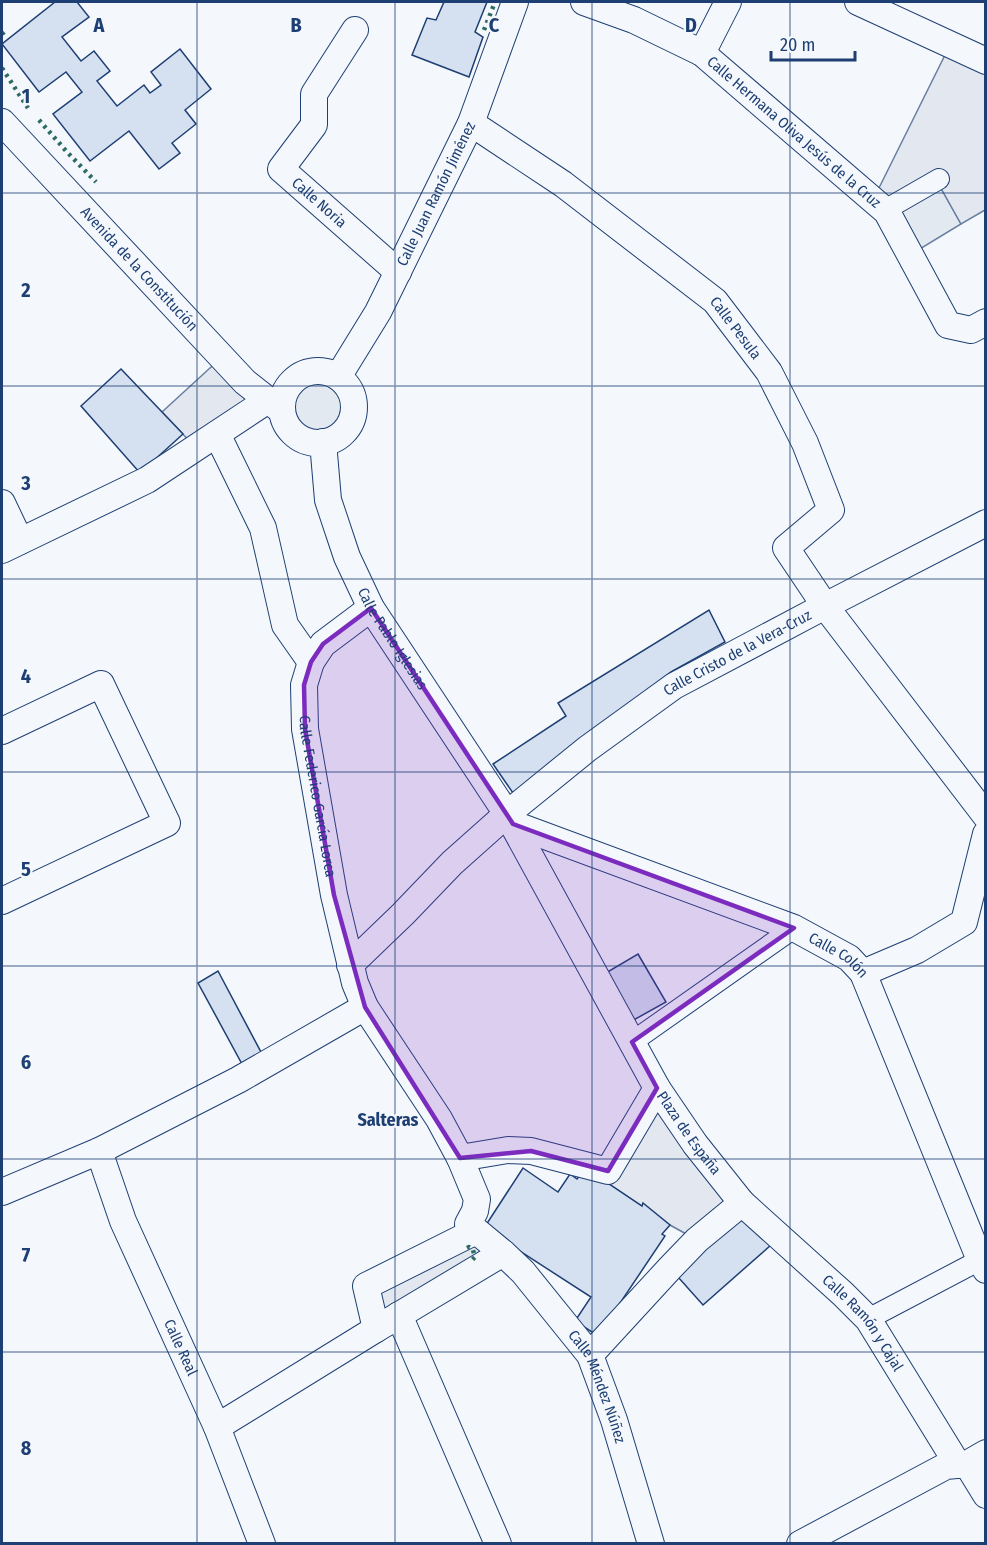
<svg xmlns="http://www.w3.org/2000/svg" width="987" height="1545" viewBox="0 0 987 1545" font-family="'Fira Sans Condensed',sans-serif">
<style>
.green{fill:#e3e9f0;stroke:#687fa3;stroke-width:1.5}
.parking{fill:#e3e8f0;stroke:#687fa3;stroke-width:1.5}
.building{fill:#d5e0f0;stroke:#1d3f73;stroke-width:1.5}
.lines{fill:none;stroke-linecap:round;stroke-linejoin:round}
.pedestrian-casing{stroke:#1d3f73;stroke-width:22}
.minor-casing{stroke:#1d3f73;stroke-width:28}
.pedestrian{stroke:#f4f7fb;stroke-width:20}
.minor{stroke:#f4f7fb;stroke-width:26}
.hedge{stroke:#2c6c60;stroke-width:4.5;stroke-dasharray:3 4.5;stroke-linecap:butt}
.marked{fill:#7b2cbf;fill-opacity:0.2;stroke:#7b2cbf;stroke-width:4.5;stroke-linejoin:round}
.grid{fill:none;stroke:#1d3f73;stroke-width:1.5;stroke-opacity:0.55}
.labels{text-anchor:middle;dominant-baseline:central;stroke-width:4.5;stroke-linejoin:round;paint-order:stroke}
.street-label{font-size:15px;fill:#1d3f73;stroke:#f4f7fb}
.quarter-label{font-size:18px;font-weight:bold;fill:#1d3f73;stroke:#f4f7fb}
.grid-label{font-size:20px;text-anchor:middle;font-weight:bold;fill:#1d3f73;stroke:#f4f7fb;stroke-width:4.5;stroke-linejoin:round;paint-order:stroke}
</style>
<rect width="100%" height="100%" fill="#f4f7fb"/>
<path class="green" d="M 938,183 L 961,224 L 910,255 L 887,212 Z
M289 407a29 29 0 1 1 58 0a29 29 0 1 1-58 0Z"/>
<path class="parking" d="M 950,45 L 985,61 L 985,210 L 961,224 L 938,183 L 887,212 L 873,200 Z
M 222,357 L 268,400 L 196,448 L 162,412 Z
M 657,1088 L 742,1203 L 697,1240 L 670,1225 L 643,1204 L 642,1206 L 603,1180 Z
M 476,1231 L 503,1253 L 376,1329 L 366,1286 Z"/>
<path class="building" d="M 55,2 L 77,2 L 89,17 L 62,37 L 81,61 L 94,51 L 110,71 L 97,81 L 117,106 L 144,85 L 150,93 L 161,85 L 151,72 L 180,49 L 211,89 L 185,110 L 196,124 L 172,143 L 180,153 L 159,169 L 129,131 L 90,161 L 53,114 L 82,92 L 66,72 L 39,92 L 2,44 Z
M 444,2 L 487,2 L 475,32 L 483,37 L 469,77 L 412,55 L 427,18 L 436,20 Z
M 121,369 L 183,434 L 140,473 L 81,406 Z
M 709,610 L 725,642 L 671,672 L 513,793 L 493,764 L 566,716 L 558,703 Z
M 638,954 L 666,1002 L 630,1022 L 604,974 Z
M 218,971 L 262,1054 L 242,1064 L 198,983 Z
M 523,1168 L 558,1192 L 570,1174 L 577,1179 L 583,1171 L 603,1180 L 642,1206 L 643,1203 L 670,1225 L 662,1234 L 665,1236 L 598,1336 L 575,1321 L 591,1297 L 484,1228 Z
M 742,1203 L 780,1237 L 703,1305 L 670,1268 Z"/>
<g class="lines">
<defs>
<path id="pedestrian" d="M 885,210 L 939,179
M 632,1042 L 794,928
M 868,1319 L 980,1260"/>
<g id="minor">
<path id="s1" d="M 584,2 L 634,20 L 702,53 L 887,212 L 948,325 L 971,330 L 986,322"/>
<path d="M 858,2 L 986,61"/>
<path id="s2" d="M 355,30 L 314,94 L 314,125 L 281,169 L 398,272"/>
<path d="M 702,53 L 728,2"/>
<path id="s3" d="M 2,122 L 245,382 L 282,411"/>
<path id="s4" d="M 471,123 L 563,184 L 715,301 L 769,372 L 805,443 L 831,510 L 786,548 L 825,606 L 986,816"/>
<circle cx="318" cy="407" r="36"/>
<path id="s5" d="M 338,377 L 378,312 L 471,123 L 515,2"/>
<path d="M 217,434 L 263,528 L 285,625 L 311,662"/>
<path id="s6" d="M 323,442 L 328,500 L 347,557 L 371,608 L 507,814 L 657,1088 L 695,1144 L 742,1203 L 843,1294 L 868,1319 L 958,1465"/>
<path d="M 2,503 L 20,541"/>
<path d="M 2,550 L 147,480 L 268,400"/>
<path id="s7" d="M 371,608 L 323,644 L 311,662 L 304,685 L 305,729 L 334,895 L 355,983 L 365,1007 L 439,1119 L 460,1158 L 477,1199 L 475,1211 L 468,1224 L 503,1253 L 523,1272 L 590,1355 L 614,1420 L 651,1544"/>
<path d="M 2,731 L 101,684 L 167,823 L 2,901"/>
<path id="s8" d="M 513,824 L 794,928 L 849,958 L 863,973 L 980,1260 L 986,1270"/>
<path id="s9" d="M 350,965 L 403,914 L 452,863 L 507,814 L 587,749 L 674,686 L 825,606 L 986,523"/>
<path d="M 863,973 L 917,950 L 964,922 L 986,834"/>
<path id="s10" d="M 99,1151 L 123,1221 L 217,1427 L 262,1544"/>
<path d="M 460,1158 L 508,1150 L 531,1151 L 608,1171 L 657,1088"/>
<path d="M 2,1192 L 99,1151 L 238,1080 L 365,1007"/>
<path d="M 476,1231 L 366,1286 L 376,1329 L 503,1253"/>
<path d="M 399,1315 L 498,1544"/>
<path d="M 590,1355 L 670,1268 L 697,1240 L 742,1203"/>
<path d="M 217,1427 L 376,1329"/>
<path d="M 967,1464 L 986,1495"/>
<path d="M 800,1544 L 946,1466 L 967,1464 L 986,1453"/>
</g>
</defs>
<use href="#pedestrian" class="pedestrian-casing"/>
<use href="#minor" class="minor-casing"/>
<use href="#pedestrian" class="pedestrian"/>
<use href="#minor" class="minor"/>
<path class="hedge" d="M 484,30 L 495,2
M 2,34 L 7,29
M 2,68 L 28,108
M 39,120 L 67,152 L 96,182
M 467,1248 L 469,1247 L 473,1250 L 475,1257 L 472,1260"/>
</g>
<path class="marked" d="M 371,608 L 513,824 L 794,928 L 632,1042 L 657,1088 L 608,1171 L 531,1151 L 460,1158 L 365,1007 L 334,895 L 305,729 L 304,685 L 311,662 L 323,644 Z"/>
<path class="grid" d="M 197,2 L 197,1544M 395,2 L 395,1544M 592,2 L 592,1544M 790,2 L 790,1544M 2,193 L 986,193M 2,386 L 986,386M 2,579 L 986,579M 2,772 L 986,772M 2,966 L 986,966M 2,1159 L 986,1159M 2,1352 L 986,1352"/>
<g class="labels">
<g class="street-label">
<text stroke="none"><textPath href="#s1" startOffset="250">Calle Hermana Oliva Jesús de la Cruz</textPath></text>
<text stroke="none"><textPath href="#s5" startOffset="208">Calle Juan Ramón Jiménez</textPath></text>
<text stroke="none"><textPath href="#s2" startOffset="213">Calle Noria</textPath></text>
<text stroke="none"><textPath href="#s3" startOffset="201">Avenida de la Constitución</textPath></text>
<text stroke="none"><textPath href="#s4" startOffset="336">Calle Pesula</textPath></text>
<text stroke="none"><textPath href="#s6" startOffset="212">Calle Pablo Iglesias</textPath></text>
<text stroke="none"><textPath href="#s9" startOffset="500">Calle Cristo de la Vera-Cruz</textPath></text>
<text stroke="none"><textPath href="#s7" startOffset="218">Calle Federico García Lorca</textPath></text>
<text stroke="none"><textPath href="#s8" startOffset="352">Calle Colón</textPath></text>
<text stroke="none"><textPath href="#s6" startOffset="789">Plaza de España</textPath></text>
<text stroke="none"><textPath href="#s6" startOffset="1048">Calle Ramón y Cajal</textPath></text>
<text stroke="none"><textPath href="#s10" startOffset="213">Calle Real</textPath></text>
<text stroke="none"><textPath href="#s7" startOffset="896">Calle Méndez Núñez</textPath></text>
</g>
<g class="quarter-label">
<text x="388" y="1120">Salteras</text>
</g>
</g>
<g class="grid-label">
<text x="99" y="32">A</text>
<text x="296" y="32">B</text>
<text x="494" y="32">C</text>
<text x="691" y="32">D</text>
<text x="26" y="103">1</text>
<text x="26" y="297">2</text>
<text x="26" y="490">3</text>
<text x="26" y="683">4</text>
<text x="26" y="876">5</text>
<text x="26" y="1069">6</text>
<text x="26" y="1262">7</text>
<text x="26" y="1455">8</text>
</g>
<rect width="987" height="1545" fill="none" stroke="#1d3f73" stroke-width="6"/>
<path d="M771 51v9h84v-9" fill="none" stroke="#1d3f73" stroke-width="3"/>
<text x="780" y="51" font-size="18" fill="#1d3f73" stroke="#f4f7fb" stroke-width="4.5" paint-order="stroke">20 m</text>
</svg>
